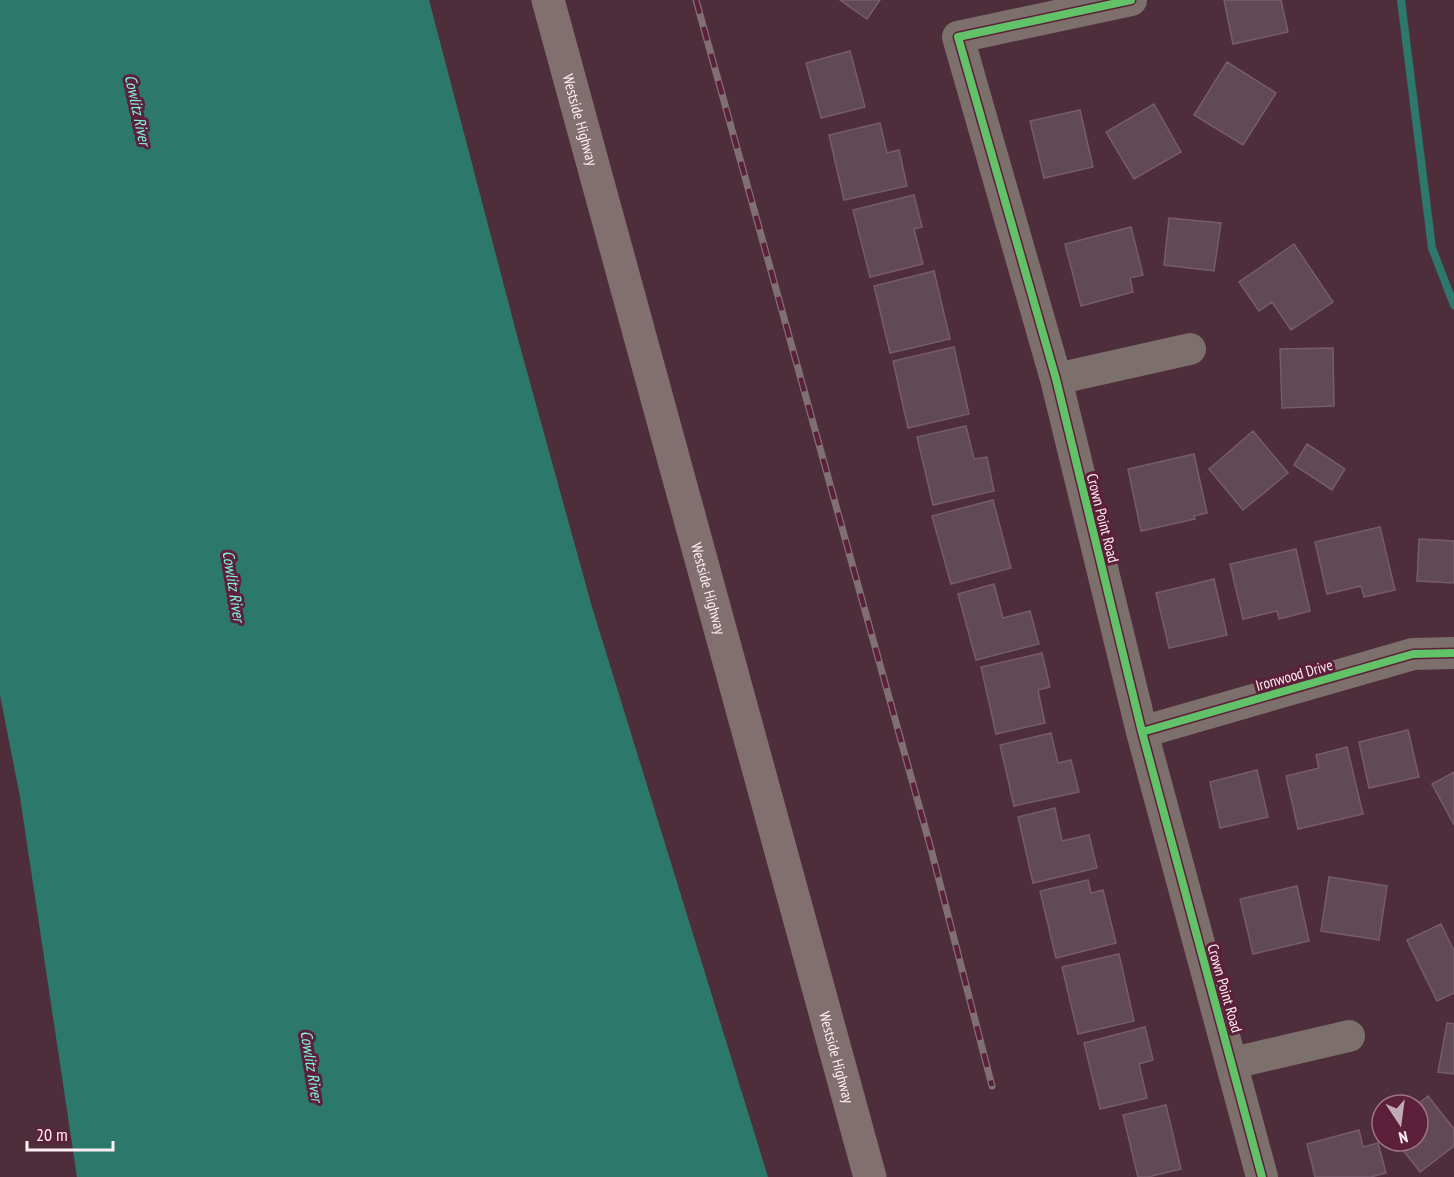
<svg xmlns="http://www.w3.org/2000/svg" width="1454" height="1177" viewBox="0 0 1454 1177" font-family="'PT Sans Narrow',sans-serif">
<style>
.water{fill:#2c786a}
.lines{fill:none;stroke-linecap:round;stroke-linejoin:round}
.stream{stroke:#2c786a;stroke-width:8}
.building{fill:#614956;stroke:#765c6b;stroke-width:1.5}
.street{stroke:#7c6f6c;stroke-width:32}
.secondary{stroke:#81706f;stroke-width:33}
.rail-casing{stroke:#817073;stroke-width:7}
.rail{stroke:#5d203a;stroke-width:4.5;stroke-dasharray:14;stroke-linecap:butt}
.cycleway-casing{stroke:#5d203a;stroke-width:11}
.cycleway{stroke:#61c268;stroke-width:8}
.labels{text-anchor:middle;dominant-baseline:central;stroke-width:6;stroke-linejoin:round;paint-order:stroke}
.street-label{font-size:15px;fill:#ffeff4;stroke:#5d203a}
.water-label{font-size:16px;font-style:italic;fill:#81f9de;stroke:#5d203a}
</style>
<rect width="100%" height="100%" fill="#4f2e3c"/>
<path class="water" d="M 0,0 L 429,0 L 518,339 L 592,607 L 768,1177 L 77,1177 L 20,797 L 0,695 Z"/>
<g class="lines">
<path class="stream" d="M 1401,0 L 1432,248 L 1454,305"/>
</g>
<path class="building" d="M 840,0 L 880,0 L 867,19 Z
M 1224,0 L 1281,0 L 1288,32 L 1233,44 Z
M 850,51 L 865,107 L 821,118 L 806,63 Z
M 1227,62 L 1276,93 L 1243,145 L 1194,115 Z
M 1154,104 L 1181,152 L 1134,179 L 1106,132 Z
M 1080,110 L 1093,167 L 1044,178 L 1030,121 Z
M 880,123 L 887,153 L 899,150 L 907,186 L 844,200 L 829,135 Z
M 914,195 L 922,227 L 914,229 L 923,264 L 870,277 L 853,210 Z
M 1169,218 L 1221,223 L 1214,271 L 1164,265 Z
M 1131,227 L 1143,275 L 1130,278 L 1133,292 L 1081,306 L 1065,244 Z
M 1294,244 L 1333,302 L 1291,330 L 1272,302 L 1259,311 L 1239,282 Z
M 934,271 L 950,339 L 890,353 L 874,286 Z
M 954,347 L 969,414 L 908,428 L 893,361 Z
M 1333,348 L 1334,406 L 1282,408 L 1280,349 Z
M 966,426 L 974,459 L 987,457 L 994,491 L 933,505 L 917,437 Z
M 1253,431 L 1288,473 L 1243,510 L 1209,469 Z
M 1307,444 L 1345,469 L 1332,490 L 1294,465 Z
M 1194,454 L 1207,513 L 1194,516 L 1195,519 L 1141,531 L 1128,469 Z
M 993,500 L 1011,568 L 951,584 L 932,516 Z
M 1380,527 L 1395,590 L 1364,597 L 1361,586 L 1327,594 L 1315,542 Z
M 1419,539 L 1454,541 L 1454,583 L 1417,581 Z
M 1296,549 L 1310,611 L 1279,619 L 1277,611 L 1243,619 L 1230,564 Z
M 1214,579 L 1227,635 L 1169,648 L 1156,593 Z
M 994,584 L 1003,618 L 1030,611 L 1039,644 L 976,660 L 958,594 Z
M 1042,653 L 1050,687 L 1038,690 L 1045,723 L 996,734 L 981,667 Z
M 1408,730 L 1419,777 L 1369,788 L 1359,742 Z
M 1051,733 L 1058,763 L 1071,760 L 1079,792 L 1014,806 L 1000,745 Z
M 1347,747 L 1363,814 L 1298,829 L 1286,776 L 1319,768 L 1316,755 Z
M 1257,770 L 1268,817 L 1220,828 L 1210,782 Z
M 1454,772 L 1454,825 L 1432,784 Z
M 1055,808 L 1062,841 L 1089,835 L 1097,868 L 1033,883 L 1018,817 Z
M 1329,877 L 1387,886 L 1379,940 L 1321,931 Z
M 1088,880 L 1091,893 L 1103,890 L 1116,943 L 1056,958 L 1040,891 Z
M 1297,886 L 1309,941 L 1253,954 L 1240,899 Z
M 1441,924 L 1454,951 L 1454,993 L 1437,1001 L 1407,940 Z
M 1119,954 L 1134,1021 L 1078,1034 L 1062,967 Z
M 1447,1023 L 1454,1024 L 1454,1074 L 1438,1072 Z
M 1145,1027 L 1153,1060 L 1139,1064 L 1147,1098 L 1100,1109 L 1084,1043 Z
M 1428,1096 L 1454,1129 L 1454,1146 L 1420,1172 L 1396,1141 L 1418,1141 L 1417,1105 Z
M 1166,1105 L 1181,1169 L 1148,1177 L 1138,1177 L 1123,1115 Z
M 1359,1130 L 1363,1147 L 1378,1143 L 1386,1173 L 1371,1177 L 1315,1177 L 1307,1144 Z"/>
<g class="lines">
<path class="street" d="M 1131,0 L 958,37 L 1056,379 L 1142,732 L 1262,1177
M 1056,379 L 1190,349
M 1142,732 L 1413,654 L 1454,653
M 1233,1063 L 1349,1036"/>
<path class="secondary" id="s1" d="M 548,0 L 870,1177"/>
<defs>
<path id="rail" d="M 696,0 L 931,849 L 992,1086"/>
</defs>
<use href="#rail" class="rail-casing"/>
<use href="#rail" class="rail"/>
<defs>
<path id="cycleway" d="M 1131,0 L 958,37 L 1056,379 L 1142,732 L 1262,1177
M 1142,732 L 1413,654 L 1454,653"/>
</defs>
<use href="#cycleway" class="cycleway-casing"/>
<use href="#cycleway" class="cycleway"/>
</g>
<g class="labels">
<g class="street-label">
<text stroke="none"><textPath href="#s1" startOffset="124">Westside Highway</textPath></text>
<text transform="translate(1103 518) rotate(76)">Crown Point Road</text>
<text stroke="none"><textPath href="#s1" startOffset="610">Westside Highway</textPath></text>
<text transform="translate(1294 675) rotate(-16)">Ironwood Drive</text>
<text transform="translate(1225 988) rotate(74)">Crown Point Road</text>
<text stroke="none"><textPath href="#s1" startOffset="1096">Westside Highway</textPath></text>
</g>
<g class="water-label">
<text transform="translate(138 110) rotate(78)">Cowlitz River</text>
<text transform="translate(234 586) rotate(81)">Cowlitz River</text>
<text transform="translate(312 1066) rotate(81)">Cowlitz River</text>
</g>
</g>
<g transform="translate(1400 1123) rotate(167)"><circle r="28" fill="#5d203a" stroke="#9e7384" stroke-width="1.5"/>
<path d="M0-4.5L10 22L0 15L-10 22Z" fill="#c1abb4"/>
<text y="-9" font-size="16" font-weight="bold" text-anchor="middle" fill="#ffeff4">N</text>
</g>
<path d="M27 1141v9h86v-9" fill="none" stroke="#ffeff4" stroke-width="3"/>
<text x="36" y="1141" font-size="18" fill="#ffeff4" stroke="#5d203a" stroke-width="4.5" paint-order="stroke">20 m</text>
</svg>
